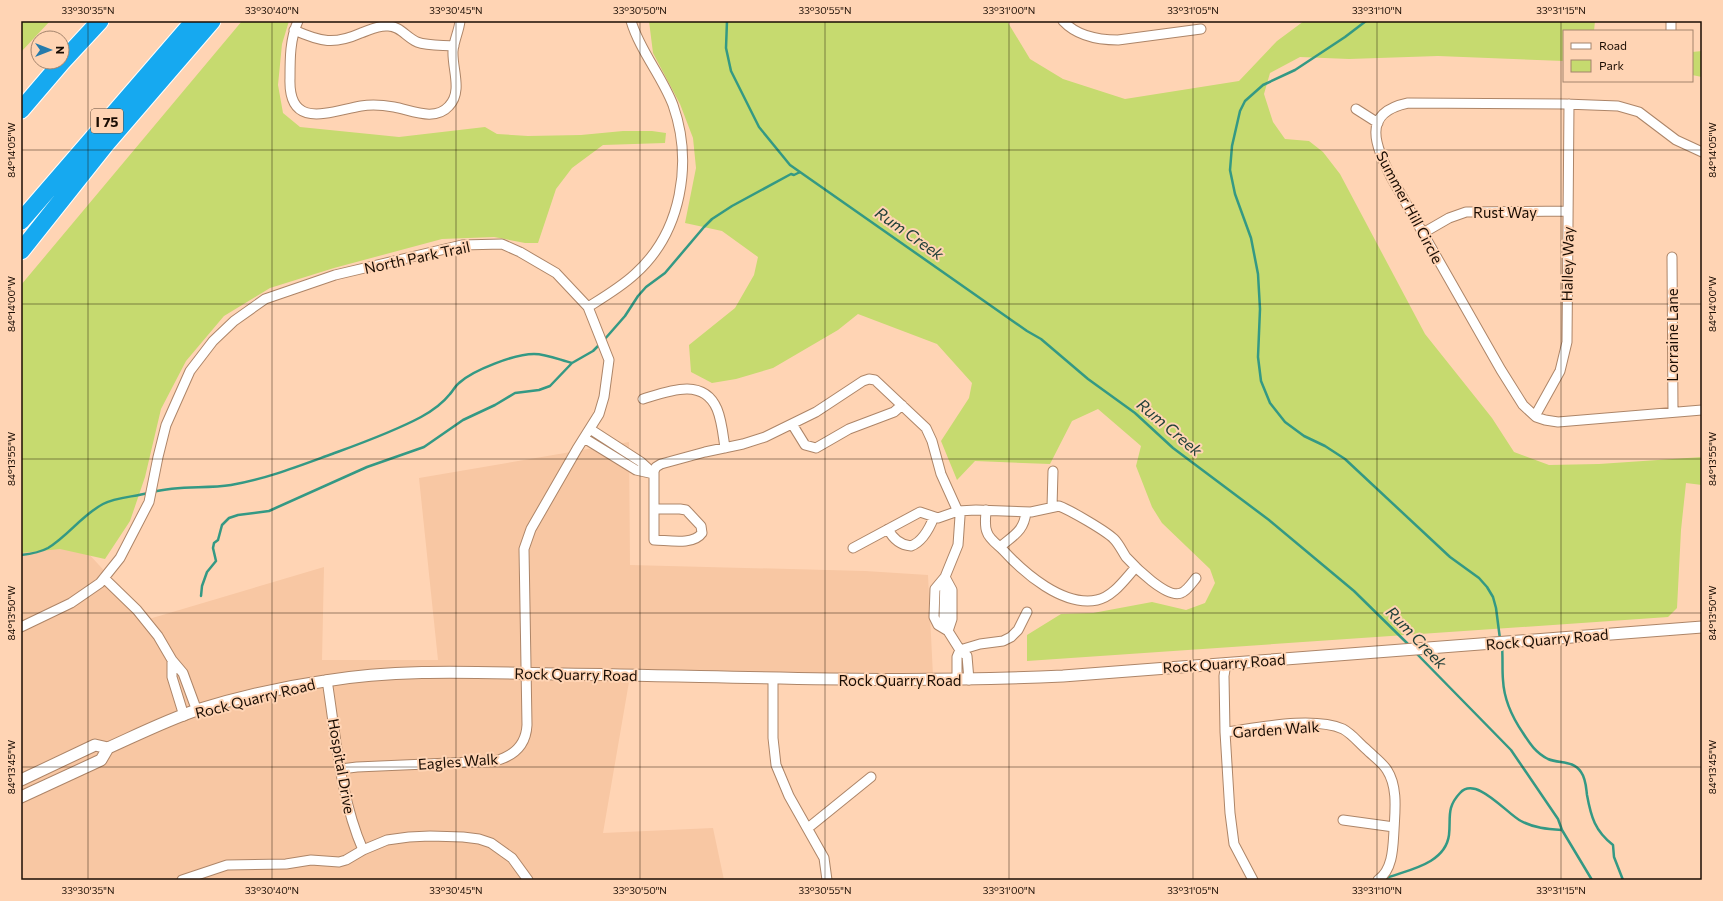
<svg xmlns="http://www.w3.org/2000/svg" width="1723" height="901" viewBox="0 0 1723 901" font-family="Commissioner,sans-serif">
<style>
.built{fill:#f8c7a3}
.green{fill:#c6da6f}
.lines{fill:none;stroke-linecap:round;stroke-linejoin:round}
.stream{stroke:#349984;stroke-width:2.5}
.minor-casing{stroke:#ad8568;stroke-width:11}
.tertiary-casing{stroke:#ad8568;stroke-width:13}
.motorway-casing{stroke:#fff;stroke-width:19}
.minor{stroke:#fff;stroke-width:9}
.tertiary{stroke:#fff;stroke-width:11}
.motorway{stroke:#16a9f0;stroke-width:17}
.ticks{fill:none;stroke:#1b0d03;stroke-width:1;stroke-opacity:0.45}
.labels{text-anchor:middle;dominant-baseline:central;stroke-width:4;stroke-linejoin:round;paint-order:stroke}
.shield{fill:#ffd4b4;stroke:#5f4938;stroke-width:1}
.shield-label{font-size:14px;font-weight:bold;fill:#1b0d03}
.street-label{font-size:15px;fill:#1b0d03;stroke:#ffd4b4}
.water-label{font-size:16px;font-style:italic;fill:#22403a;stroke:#ffd4b4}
.neatline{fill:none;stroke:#1b0d03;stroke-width:1.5}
.ticks-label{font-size:10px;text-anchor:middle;fill:#1b0d03}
</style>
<rect width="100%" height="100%" fill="#ffd4b4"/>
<path class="built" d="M 629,442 L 630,565 L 865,571 L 928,575 L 933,676 L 630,676 L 603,833 L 713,828 L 724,880 L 21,880 L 21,472 L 73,537 L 149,619 L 324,567 L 322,660 L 438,660 L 419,478 Z"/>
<path class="green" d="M 21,21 L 50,21 L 21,52 Z
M 242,21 L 289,21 L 282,44 L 278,85 L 283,113 L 300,127 L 399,137 L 485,127 L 497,134 L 528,136 L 581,135 L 623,131 L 652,131 L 666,133 L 665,143 L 603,145 L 572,168 L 556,189 L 538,243 L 525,243 L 494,237 L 442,239 L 334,268 L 270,288 L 224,316 L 186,361 L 161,409 L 145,477 L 130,521 L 105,559 L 60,549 L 21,553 L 21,285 Z
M 649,21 L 1007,21 L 1030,59 L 1063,79 L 1125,99 L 1239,81 L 1277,41 L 1304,21 L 1595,21 L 1594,31 L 1564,31 L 1564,61 L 1438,56 L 1349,59 L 1300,57 L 1270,73 L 1264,94 L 1273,122 L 1285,139 L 1309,141 L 1323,152 L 1340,174 L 1425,334 L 1492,418 L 1514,452 L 1549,465 L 1599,464 L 1702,457 L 1702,485 L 1686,483 L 1681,530 L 1677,608 L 1668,617 L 1027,661 L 1027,635 L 1061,614 L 1093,613 L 1152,602 L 1186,610 L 1205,603 L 1215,583 L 1210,569 L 1162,523 L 1152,507 L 1136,466 L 1141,446 L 1098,409 L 1072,421 L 1050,464 L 975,461 L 957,480 L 941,441 L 969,398 L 972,383 L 937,344 L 858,314 L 838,330 L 773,368 L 736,379 L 712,383 L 691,372 L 689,345 L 735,308 L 754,275 L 758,257 L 722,231 L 685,223 L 696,168 L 693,138 L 680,104 L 653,53 Z
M 1702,51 L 1702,77 L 1692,75 L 1692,52 Z"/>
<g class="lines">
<path class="stream" d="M 727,21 L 726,48 L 731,71 L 759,127 L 790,165 L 1027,331 L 1041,339 L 1088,379 L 1135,413 L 1173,448 L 1269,520 L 1354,591 L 1410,646
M 1366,21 L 1345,37 L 1295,70 L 1263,85 L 1245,101 L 1240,111 L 1232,146 L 1230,170 L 1235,194 L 1251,238 L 1258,274 L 1260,309 L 1258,357 L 1261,381 L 1270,403 L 1285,422 L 1304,436 L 1325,446 L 1345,459 L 1450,557 L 1479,578 L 1487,587 L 1493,597 L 1496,608 L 1500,639
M 604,340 L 625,316 L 638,296 L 646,287 L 665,273 L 704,227 L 712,219 L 732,206 L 791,174 L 794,175 L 800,172
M 153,492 C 179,485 205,489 231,485 C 266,479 299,466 332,454 C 362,443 393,432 421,417 C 432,411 442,404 450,394 C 453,391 455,386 459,383 C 473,370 515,354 534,354 C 547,354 560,360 572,363
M 21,555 C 30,554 39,553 48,548 C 68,536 82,515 103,504 C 116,497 134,497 148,493
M 201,596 L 202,586 L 207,572 L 216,561 L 213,548 L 214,543 L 218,540 L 222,525 L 229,518 L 238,515 L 269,511 L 367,467 L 424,447 L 463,420 L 495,405 L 515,393 L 539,390 L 550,386 L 572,363 L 593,351 L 601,343
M 1502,646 C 1503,658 1502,669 1503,680 C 1504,700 1512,717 1523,733 C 1530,744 1536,753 1548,759 C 1560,764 1573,760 1581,772 C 1586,779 1586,787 1587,795 C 1591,817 1595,831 1613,845 L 1614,857 L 1623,880
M 1416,653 L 1511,750 L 1558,819 L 1562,830 L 1592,880
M 1384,879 C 1406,870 1445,865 1449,835 C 1451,817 1446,808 1460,793 C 1476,775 1507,814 1521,821 C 1534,828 1547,829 1562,830"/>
<defs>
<path id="minor" d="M 298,21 C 290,39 290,58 290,78 C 288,130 328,112 361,106 C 372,104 383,105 394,107 C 411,110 435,122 449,106 C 463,91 452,69 453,51 C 454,40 459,31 460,21
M 1063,21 C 1077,36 1098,40 1118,40 L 1201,29
M 294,30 C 321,42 334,45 361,33 C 370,30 378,25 388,26 C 400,26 406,37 417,42 C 428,46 441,45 454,46
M 1671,31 L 1671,21
M 1356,109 L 1378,123
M 1702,152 L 1676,140 L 1639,112 L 1618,106 L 1565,104 L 1408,103 C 1360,113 1376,146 1391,177 L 1501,370 L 1523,405 L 1536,417 L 1545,420 L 1558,422 L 1702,410
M 1423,233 L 1449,218 L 1466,212 L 1568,211
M 1672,257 L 1673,412
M 588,307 C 604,297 621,287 635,274 C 682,232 693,162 673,105 C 662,76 640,51 631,21
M 643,399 C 666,392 703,376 717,409 C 722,421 723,435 725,448
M 1535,416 L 1560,371 L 1567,342 L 1569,104
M 792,424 L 805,445 L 816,448 L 849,429 L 894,412 L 902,405
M 590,429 L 641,462 L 653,473
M 584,438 L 636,470 L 654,474
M 1052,507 L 1053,471
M 654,509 L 680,509 L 686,510 L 701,526 L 702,533 C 693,546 667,540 654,540 L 654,471 L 656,467 L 661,464 L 705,452 L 743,444 L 765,437 L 816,412 L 863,381 L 869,379 L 875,380 L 926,428 L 932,441 L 941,474 L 960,516 L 958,545 L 945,577 L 944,617 L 948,631 L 960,650 L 967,656 L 969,680
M 986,510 C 986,517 984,525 987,532 C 989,539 998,545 1003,550 C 1024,573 1063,607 1097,600 C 1113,597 1125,579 1136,567
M 888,529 C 893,539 900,545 911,546 C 922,542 930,527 934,517
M 1000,547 C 1014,535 1024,531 1026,512
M 853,548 L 920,512 L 938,518 L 958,511 L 976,510 L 1031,512 L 1059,506 C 1070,510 1106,531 1114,539 C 1119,544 1122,551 1126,557 C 1135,567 1167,599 1181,593 C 1187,591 1192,583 1196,578
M 945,577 L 935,589 L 934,617 L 938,625 L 948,631
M 945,577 L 952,590 L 952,619 L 948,631
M 104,578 L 137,610 L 158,636 L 172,660 L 183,673 L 197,711
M 21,627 L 71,603 L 100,583 L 120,558 L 149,502 L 158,457 L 166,425 L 190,371 L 213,341 L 234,321 L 265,299 L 335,275 L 462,245 L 502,244 L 520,252 L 556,273 L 588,307 L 609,360 L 604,397 L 599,414 L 577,449 L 531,529 L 524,549 L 527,725 C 526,745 514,756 495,761 L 357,767 L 341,769
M 172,660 L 172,677 L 184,716
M 1226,663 L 1224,676 L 1225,732 L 1230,813 L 1234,844 L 1253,880
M 773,679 L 773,738 L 776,765 L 789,796 L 824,858 L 827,880
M 327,680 C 336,737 340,797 363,850
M 957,680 L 957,657 L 960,650 L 980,644 L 1003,641 L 1011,637 L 1018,630 L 1027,612
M 1225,732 C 1257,728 1312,716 1343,729 C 1352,734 1358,742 1366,749 C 1373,756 1382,762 1387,770 C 1398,787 1395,811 1394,830 C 1393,847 1393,870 1378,880
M 1343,820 L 1394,827
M 808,828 L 871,777
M 182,880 L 227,865 L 286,864 L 311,860 L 339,862 L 346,860 L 363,850 L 387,840 L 409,837 L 430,836 L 463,837 L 479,839 L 491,843 L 512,858 L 528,880"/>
<path id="tertiary" d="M 21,780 L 95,745 L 108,748 C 137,735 167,720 197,710 C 239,697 283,687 325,681 C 403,668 484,673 563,674 C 730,676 896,684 1063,676 L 1702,627
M 21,797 L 101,760 L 108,748"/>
<path id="motorway" d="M 62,62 L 100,21
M 21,110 L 62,62
M 21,221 L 194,21
M 21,251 L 106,144 L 212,21"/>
</defs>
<use href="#minor" class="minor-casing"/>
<use href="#tertiary" class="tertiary-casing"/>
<use href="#motorway" class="motorway-casing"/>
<use href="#minor" class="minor"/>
<use href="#tertiary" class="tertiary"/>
<use href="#motorway" class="motorway"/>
</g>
<path class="ticks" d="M 88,21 L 88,880M 272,21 L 272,880M 456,21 L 456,880M 640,21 L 640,880M 825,21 L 825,880M 1009,21 L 1009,880M 1193,21 L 1193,880M 1377,21 L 1377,880M 1561,21 L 1561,880M 21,150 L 1702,150M 21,304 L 1702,304M 21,459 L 1702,459M 21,613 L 1702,613M 21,767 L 1702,767"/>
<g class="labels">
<rect class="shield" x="91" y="109" width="32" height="24" rx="3"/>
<g class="shield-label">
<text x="107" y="121">I 75</text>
</g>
<g class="street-label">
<text transform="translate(1410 207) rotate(62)">Summer Hill Circle</text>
<text x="1505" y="212">Rust Way</text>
<text transform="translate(417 257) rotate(-12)">North Park Trail</text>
<text transform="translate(1567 264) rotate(-89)">Halley Way</text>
<text transform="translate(1672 335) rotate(-90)">Lorraine Lane</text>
<text transform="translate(1547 639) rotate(-5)">Rock Quarry Road</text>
<text transform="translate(1224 663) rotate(-4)">Rock Quarry Road</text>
<text transform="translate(576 674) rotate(1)">Rock Quarry Road</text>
<text x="900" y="680">Rock Quarry Road</text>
<text transform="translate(255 698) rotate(-14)">Rock Quarry Road</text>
<text transform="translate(1276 729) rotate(-4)">Garden Walk</text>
<text transform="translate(458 761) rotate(-4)">Eagles Walk</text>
<text transform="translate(342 766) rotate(80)">Hospital Drive</text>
</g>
<g class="water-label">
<text transform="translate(910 233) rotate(35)">Rum Creek</text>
<text transform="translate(1170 427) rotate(40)">Rum Creek</text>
<text transform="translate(1417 637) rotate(46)">Rum Creek</text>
</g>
</g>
<rect width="1723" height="901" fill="none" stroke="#ffd4b4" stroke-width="44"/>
<rect x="1563" y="30" width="130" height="52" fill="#ffd4b4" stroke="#a4846d"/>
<rect x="1571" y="43" width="20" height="6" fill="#ffffff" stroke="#a4846d"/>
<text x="1599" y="50" font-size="12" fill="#1b0d03">Road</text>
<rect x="1571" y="60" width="20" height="12" fill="#c6da6f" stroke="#a4846d"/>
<text x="1599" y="70" font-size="12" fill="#1b0d03">Park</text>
<g transform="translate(50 50) rotate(90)"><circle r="19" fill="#ffd4b4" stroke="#a4846d"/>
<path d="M0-3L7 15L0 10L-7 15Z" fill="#267bab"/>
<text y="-6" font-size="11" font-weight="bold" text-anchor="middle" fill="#1b0d03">N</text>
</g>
<rect x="22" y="22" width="1679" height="857" class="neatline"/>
<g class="ticks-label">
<text x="88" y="14">33°30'35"N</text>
<text x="272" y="14">33°30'40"N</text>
<text x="456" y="14">33°30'45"N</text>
<text x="640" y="14">33°30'50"N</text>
<text x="825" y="14">33°30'55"N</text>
<text x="1009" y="14">33°31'00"N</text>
<text x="1193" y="14">33°31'05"N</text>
<text x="1377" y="14">33°31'10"N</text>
<text x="1561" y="14">33°31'15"N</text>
<text transform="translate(1712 150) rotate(-90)" y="4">84°14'05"W</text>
<text transform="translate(11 150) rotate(-90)" y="4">84°14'05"W</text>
<text transform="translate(1712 304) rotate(-90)" y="4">84°14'00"W</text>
<text transform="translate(11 304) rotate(-90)" y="4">84°14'00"W</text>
<text transform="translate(1712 459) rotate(-90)" y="4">84°13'55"W</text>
<text transform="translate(11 459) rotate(-90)" y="4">84°13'55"W</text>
<text transform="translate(1712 613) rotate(-90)" y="4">84°13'50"W</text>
<text transform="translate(11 613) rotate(-90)" y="4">84°13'50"W</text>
<text transform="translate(1712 767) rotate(-90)" y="4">84°13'45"W</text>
<text transform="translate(11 767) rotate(-90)" y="4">84°13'45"W</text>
<text x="88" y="894">33°30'35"N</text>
<text x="272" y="894">33°30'40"N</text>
<text x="456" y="894">33°30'45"N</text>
<text x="640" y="894">33°30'50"N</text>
<text x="825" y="894">33°30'55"N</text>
<text x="1009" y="894">33°31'00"N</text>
<text x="1193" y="894">33°31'05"N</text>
<text x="1377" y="894">33°31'10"N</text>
<text x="1561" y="894">33°31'15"N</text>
</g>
</svg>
